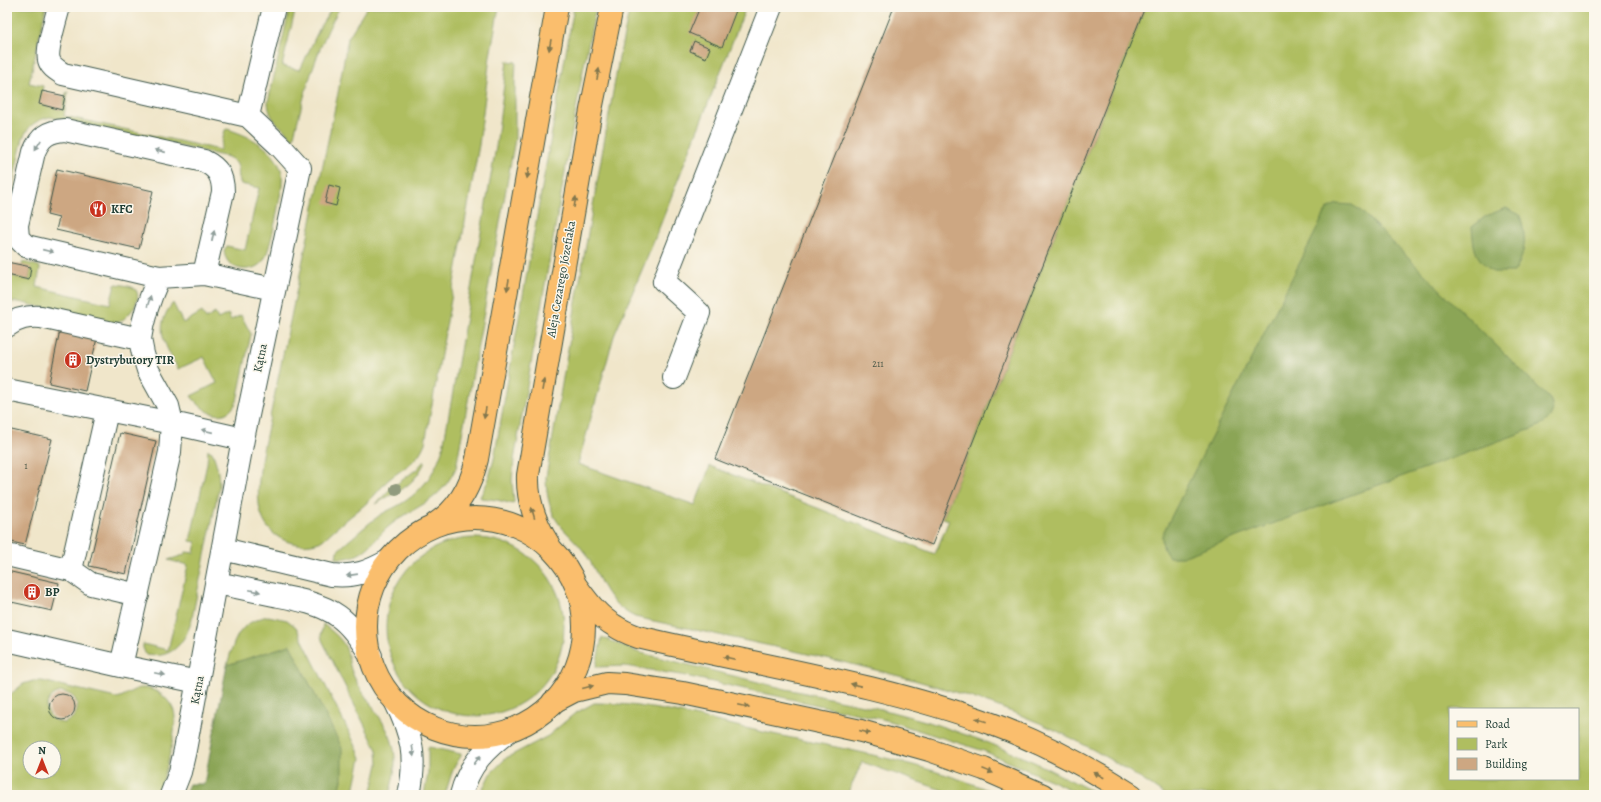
<svg xmlns="http://www.w3.org/2000/svg" width="1601" height="802" viewBox="0 0 1601 802" font-family="Alegreya,serif">
<style>
.green{fill:#afbe60;stroke:#677e4a;fill-rule:evenodd}
.forest{fill:#8ba556;stroke:#557145}
.building{fill:#cda782}
.lines{fill:none;stroke-linecap:round;stroke-linejoin:round}
.minor-casing{stroke:#3e564a;stroke-width:24}
.major-casing{stroke:#3e564a;stroke-width:24}
.highway-casing{stroke:#3e564a;stroke-width:24}
.minor{stroke:#fff;stroke-width:22}
.major{stroke:#fabe6d;stroke-width:22}
.highway{stroke:#fabe6d;stroke-width:22}
.tree{fill:#919b7e}
.oneway{fill:#82774e}
.oneway2{fill:#8f9e9a}
.labels{text-anchor:middle;dominant-baseline:central;stroke-width:3;stroke-linejoin:round;paint-order:stroke}
.number-label{font-size:10px;fill:#4a5848}
.poi-label{font-size:12px;font-weight:bold;fill:#1f3d34;stroke:#fbf7ec;text-anchor:start}
.street-label{font-size:12px;fill:#1f3d34;stroke:#fbf7ec}
</style>
<rect width="100%" height="100%" fill="#fbf7ec"/>
<filter id="ink" filterUnits="userSpaceOnUse"><feTurbulence type="fractalNoise" baseFrequency=".025" numOctaves="2"/><feDisplacementMap in="SourceGraphic" scale="8" xChannelSelector="R" yChannelSelector="G"/><feConvolveMatrix kernelMatrix="1 2 1 2 8 2 1 2 1" color-interpolation-filters="sRGB"/></filter>
<filter id="wash" filterUnits="userSpaceOnUse"><feTurbulence type="fractalNoise" baseFrequency=".012" numOctaves="4" result="noise"/><feDisplacementMap in="SourceGraphic" scale="16" xChannelSelector="R" yChannelSelector="G"/><feGaussianBlur stdDeviation="0.9" result="paint"/><feColorMatrix in="noise" values="0 0 0 0 0 0 0 0 0 0 0 0 0 0 0 0 0 1.4 0 .05"/><feComposite in="paint" operator="in"/></filter>
<g filter="url(#wash)">
<rect width="100%" height="100%" fill="#f0e6ca"/>
<path class="green" d="M 7,7 L 46,7 L 29,83 L 43,86 L 40,104 L 62,110 L 66,93 L 68,92 L 64,116 L 220,150 L 225,130 L 227,129 C 247,135 271,146 280,167 C 283,173 282,180 282,186 C 279,201 271,251 263,261 C 252,275 225,271 224,250 L 227,246 L 245,250 L 259,188 L 241,184 C 235,172 244,165 228,157 L 50,117 C 36,120 29,125 23,138 L 7,207 Z
M 290,7 L 296,7 L 282,66 L 300,70 L 321,25 L 333,7 L 340,7 C 316,49 304,94 293,140 C 283,125 269,123 268,102 Z
M 367,7 L 499,7 L 490,56 L 479,145 L 425,443 C 417,464 402,468 387,481 C 382,486 378,492 373,497 C 361,509 348,518 335,529 C 330,533 324,540 319,542 C 308,546 296,545 286,541 C 250,526 258,486 262,455 L 338,93 L 348,38 Z
M 574,7 L 596,7 L 583,70 L 514,460 L 512,480 L 514,502 L 513,504 L 497,500 L 481,498 L 480,497 L 488,481 L 494,459 Z
M 630,7 L 746,7 L 650,251 L 614,336 L 578,464 L 695,505 L 710,466 L 935,554 L 949,520 L 943,518 L 1145,7 L 1594,7 L 1594,795 L 1165,795 C 1120,764 1072,735 1020,715 C 947,686 871,668 794,651 C 741,640 688,628 635,617 C 604,602 602,579 585,553 C 577,541 565,533 557,521 C 549,509 546,491 546,477 L 584,256 L 619,58 ZM 1450,709 L 1578,709 L 1578,779 L 1450,779 Z
M 507,61 L 516,62 L 515,81 L 515,139 L 456,468 C 439,502 421,503 393,523 C 373,538 366,561 336,558 L 337,551 C 351,539 365,526 380,515 C 388,510 397,507 404,502 C 425,488 435,472 443,448 L 496,147 Z
M 23,262 L 39,266 L 40,268 L 37,287 L 110,304 L 115,285 L 117,284 C 122,285 132,286 135,289 C 144,299 128,318 119,322 C 116,323 113,323 110,323 L 19,302 L 7,302 L 7,275 L 29,280 L 31,268 L 22,265 Z
M 173,303 L 183,323 L 202,312 L 206,319 L 215,313 L 218,319 L 228,314 L 231,320 L 241,315 L 251,334 L 237,401 C 225,426 203,412 191,396 L 217,383 L 204,357 L 178,369 C 166,346 152,328 173,303 Z
M 208,450 L 212,452 C 217,463 219,474 219,487 L 191,623 C 183,645 171,659 146,655 L 143,648 L 143,644 L 168,650 L 188,565 L 168,560 L 184,555 L 186,552 L 194,553 L 196,542 L 190,541 L 207,464 Z
M 424,461 L 425,462 C 411,490 400,488 376,504 L 390,489 L 417,469 Z
M386 627a89 89 0 1 1 178 0a89 89 0 1 1-178 0Z
M 268,616 L 287,620 L 296,627 L 357,748 L 361,758 L 353,795 L 338,795 L 342,780 L 290,645 L 227,665 C 235,638 238,623 268,616 Z
M 323,624 C 330,630 338,635 343,643 C 349,651 348,663 352,672 C 362,698 390,723 394,750 C 397,765 393,780 389,795 L 371,795 L 378,764 L 377,750 L 322,640 L 321,635 Z
M 602,637 L 637,652 L 786,689 L 877,708 L 929,722 L 989,743 L 1034,762 L 1100,795 L 1080,795 L 1061,785 L 984,751 L 886,720 L 681,675 L 625,666 L 598,667 L 596,666 Z
M 33,681 L 42,681 L 116,698 C 126,697 133,687 144,688 C 157,689 169,698 174,711 C 179,726 164,779 158,795 L 7,795 L 7,697 L 23,684 ZM 61,692 C 82,694 83,717 63,723 L 52,719 L 46,708 C 48,699 52,694 61,692 ZM 30,748 L 54,748 L 54,772 L 30,772 Z
M 594,703 C 651,703 708,720 763,732 C 843,749 925,762 1000,795 L 956,795 L 862,762 L 847,795 L 480,795 L 490,774 L 506,758 L 548,736 L 574,714 Z
M 429,747 L 461,754 L 461,756 L 453,769 L 445,795 L 424,795 L 428,773 L 428,748 Z"/>
<path class="forest" d="M 1337,204 L 1352,205 L 1360,210 L 1550,399 C 1557,414 1550,419 1537,427 L 1182,557 L 1169,557 C 1163,550 1162,544 1162,535 L 1327,209 Z
M 1506,208 L 1520,215 C 1526,237 1527,252 1514,272 L 1493,272 C 1474,257 1474,250 1472,227 L 1486,216 Z
M 290,645 L 342,748 L 342,780 L 338,795 L 184,795 L 189,784 L 204,784 L 227,665 Z"/>
<g id="blocks">
<path class="building" d="M 700,7 L 737,8 L 722,47 L 689,33 Z
M 894,7 L 1145,7 L 932,545 L 715,459 Z
M 694,41 L 710,48 L 706,58 L 690,51 Z
M 42,91 L 65,96 L 62,110 L 39,104 Z
M 57,169 L 153,191 L 139,249 L 56,230 L 59,218 L 47,215 Z
M 329,185 L 340,188 L 336,206 L 325,203 Z
M 7,262 L 31,267 L 29,280 L 7,275 Z
M 60,330 L 97,338 L 85,391 L 49,383 Z
M 7,429 L 52,439 L 25,545 L 7,541 Z
M 120,433 L 156,441 L 126,574 L 89,566 Z
M 7,571 L 59,583 L 52,611 L 7,601 Z
M49 707a13 13 0 1 1 26 0a13 13 0 1 1-26 0Z"/>
</g>
</g>
<g filter="url(#ink)">
<use href="#blocks" fill-opacity="0" stroke="#3e564a" stroke-width="1"/>
<g class="lines">
<defs>
<path id="minor" d="M 59,7 C 56,18 46,51 49,60 C 51,67 57,70 63,74 L 248,116 L 281,147 L 300,168 L 243,439 L 185,750 L 180,772 L 171,795
M 248,116 L 274,7
M 159,277 L 26,246 L 18,238 L 17,225 L 34,152 C 40,137 48,131 65,130 L 204,161 C 218,168 223,176 223,192 L 204,274
M 7,326 C 18,318 28,316 41,317 L 140,339 L 143,354 L 148,370 L 168,406 L 172,423 L 170,452 L 121,666 L 7,640
M 140,339 C 143,317 150,297 159,277 L 204,274 L 274,289
M 674,378 L 699,313 L 664,281 L 771,7
M 7,390 L 172,423 L 243,439
M 223,549 L 332,575 C 355,577 368,572 388,561
M 7,555 L 71,570 L 91,584 L 138,595
M 71,570 L 107,411
M 217,583 C 236,587 255,591 274,595 C 295,599 320,603 338,616 C 352,626 362,641 371,656
M 121,666 L 198,682
M 395,701 C 412,734 417,758 409,795
M 461,795 C 469,764 485,749 510,730"/>
<path id="major" d="M366 627a109 109 0 1 1 218 0a109 109 0 1 1-218 0Z
M 435,524 C 459,509 471,485 477,459 L 557,7
M 549,545 C 535,523 527,501 528,475 L 591,110 L 612,7"/>
<path id="highway" d="M 577,587 C 588,602 599,617 615,626 C 622,631 630,634 638,637 C 756,665 878,683 992,724 C 1041,742 1088,767 1132,795
M 553,702 L 574,691 L 607,683 L 625,684 L 683,693 L 861,731 L 929,750 L 984,769 L 1043,795"/>
</defs>
<use href="#minor" class="minor-casing"/>
<use href="#major" class="major-casing"/>
<use href="#highway" class="highway-casing"/>
<use href="#minor" class="minor"/>
<use href="#major" class="major"/>
<use href="#highway" class="highway"/>
</g>
<circle class="tree" cx="396" cy="489" r="6"/>
<defs><path id="oneway-solid" d="M-6-.8H1V-3.2L6.5 0L1 3.2V.8H-6Z"/></defs>
<g class="oneway">
<use href="#oneway-solid" transform="translate(550 45) rotate(100)"/>
<use href="#oneway-solid" transform="translate(598 74) rotate(-79)"/>
<use href="#oneway-solid" transform="translate(528 173) rotate(100)"/>
<use href="#oneway-solid" transform="translate(575 202) rotate(-80)"/>
<use href="#oneway-solid" transform="translate(508 285) rotate(100)"/>
<use href="#oneway-solid" transform="translate(543 385) rotate(-80)"/>
<use href="#oneway-solid" transform="translate(485 413) rotate(100)"/>
<use href="#oneway-solid" transform="translate(533 513) rotate(-106)"/>
<use href="#oneway-solid" transform="translate(729 658) rotate(-168)"/>
<use href="#oneway-solid" transform="translate(856 685) rotate(-167)"/>
<use href="#oneway-solid" transform="translate(588 687) rotate(-14)"/>
<use href="#oneway-solid" transform="translate(744 706) rotate(12)"/>
<use href="#oneway-solid" transform="translate(981 720) rotate(-162)"/>
<use href="#oneway-solid" transform="translate(865 732) rotate(15)"/>
<use href="#oneway-solid" transform="translate(988 771) rotate(22)"/>
<use href="#oneway-solid" transform="translate(1099 775) rotate(-152)"/>
</g>
<g class="oneway2">
<use href="#oneway-solid" transform="translate(38 145) rotate(122)"/>
<use href="#oneway-solid" transform="translate(160 151) rotate(-167)"/>
<use href="#oneway-solid" transform="translate(213 236) rotate(-77)"/>
<use href="#oneway-solid" transform="translate(48 251) rotate(13)"/>
<use href="#oneway-solid" transform="translate(149 301) rotate(-73)"/>
<use href="#oneway-solid" transform="translate(207 431) rotate(-167)"/>
<use href="#oneway-solid" transform="translate(352 575) rotate(172)"/>
<use href="#oneway-solid" transform="translate(255 591) rotate(12)"/>
<use href="#oneway-solid" transform="translate(160 674) rotate(12)"/>
<use href="#oneway-solid" transform="translate(413 751) rotate(82)"/>
<use href="#oneway-solid" transform="translate(477 760) rotate(-54)"/>
</g>
</g>
<defs>
<symbol id="restaurant-disc" viewBox="-11 -11 22 22"><circle r="9.5" fill="#c8321e" stroke="#fbf7ec"/><path d="M-5-6h1v4h1v-4h1v4h1v-4h1v5L-1.5 .5V6h-2V.5L-5-1ZM5-6V6H3V1.5H1.5Q1.5-4 5-6Z" fill="#fff"/></symbol>
<symbol id="building-disc" viewBox="-11 -11 22 22"><circle r="9.5" fill="#c8321e" stroke="#fbf7ec"/><path d="M-4-6H4V6H1V3H-1V6H-4ZM-2.5-4.3h1.7v1.8h-1.7ZM.8-4.3h1.7v1.8H.8ZM-2.5-1h1.7V.8h-1.7ZM.8-1h1.7V.8H.8Z" fill="#fff"/></symbol>
</defs>
<g fill-rule="evenodd">
<use href="#restaurant-disc" x="88" y="199" width="20" height="20"/>
<use href="#building-disc" x="63" y="350" width="20" height="20"/>
<use href="#building-disc" x="22" y="582" width="20" height="20"/>
</g>
<g class="labels">
<g class="number-label">
<text x="878" y="363">211</text>
<text x="26" y="465">1</text>
</g>
<g class="poi-label">
<text x="111" y="209">KFC</text>
<text x="86" y="360">Dystrybutory TIR</text>
<text x="45" y="592">BP</text>
</g>
<g class="street-label">
<text transform="translate(561 279) rotate(-80)">Aleja Cezarego Józefiaka</text>
<text transform="translate(260 358) rotate(-78)">Kątna</text>
<text transform="translate(197 690) rotate(-79)">Kątna</text>
</g>
</g>
<rect width="1601" height="802" fill="none" stroke="#fbf7ec" stroke-width="24"/>
<rect x="1449" y="708" width="130" height="72" fill="#fbf7ec" stroke="#a3ada2"/>
<rect x="1457" y="721" width="20" height="6" fill="#fabe6d" stroke="#a3ada2"/>
<text x="1485" y="728" font-size="12" fill="#1f3d34">Road</text>
<rect x="1457" y="738" width="20" height="12" fill="#afbe60" stroke="#a3ada2"/>
<text x="1485" y="748" font-size="12" fill="#1f3d34">Park</text>
<rect x="1457" y="758" width="20" height="12" fill="#cda782" stroke="#a3ada2"/>
<text x="1485" y="768" font-size="12" fill="#1f3d34">Building</text>
<g transform="translate(42 760)"><circle r="19" fill="#fbf7ec" stroke="#a3ada2"/>
<path d="M0-3L7 15L0 10L-7 15Z" fill="#c8321e"/>
<text y="-6" font-size="11" font-weight="bold" text-anchor="middle" fill="#1f3d34">N</text>
</g>
</svg>
